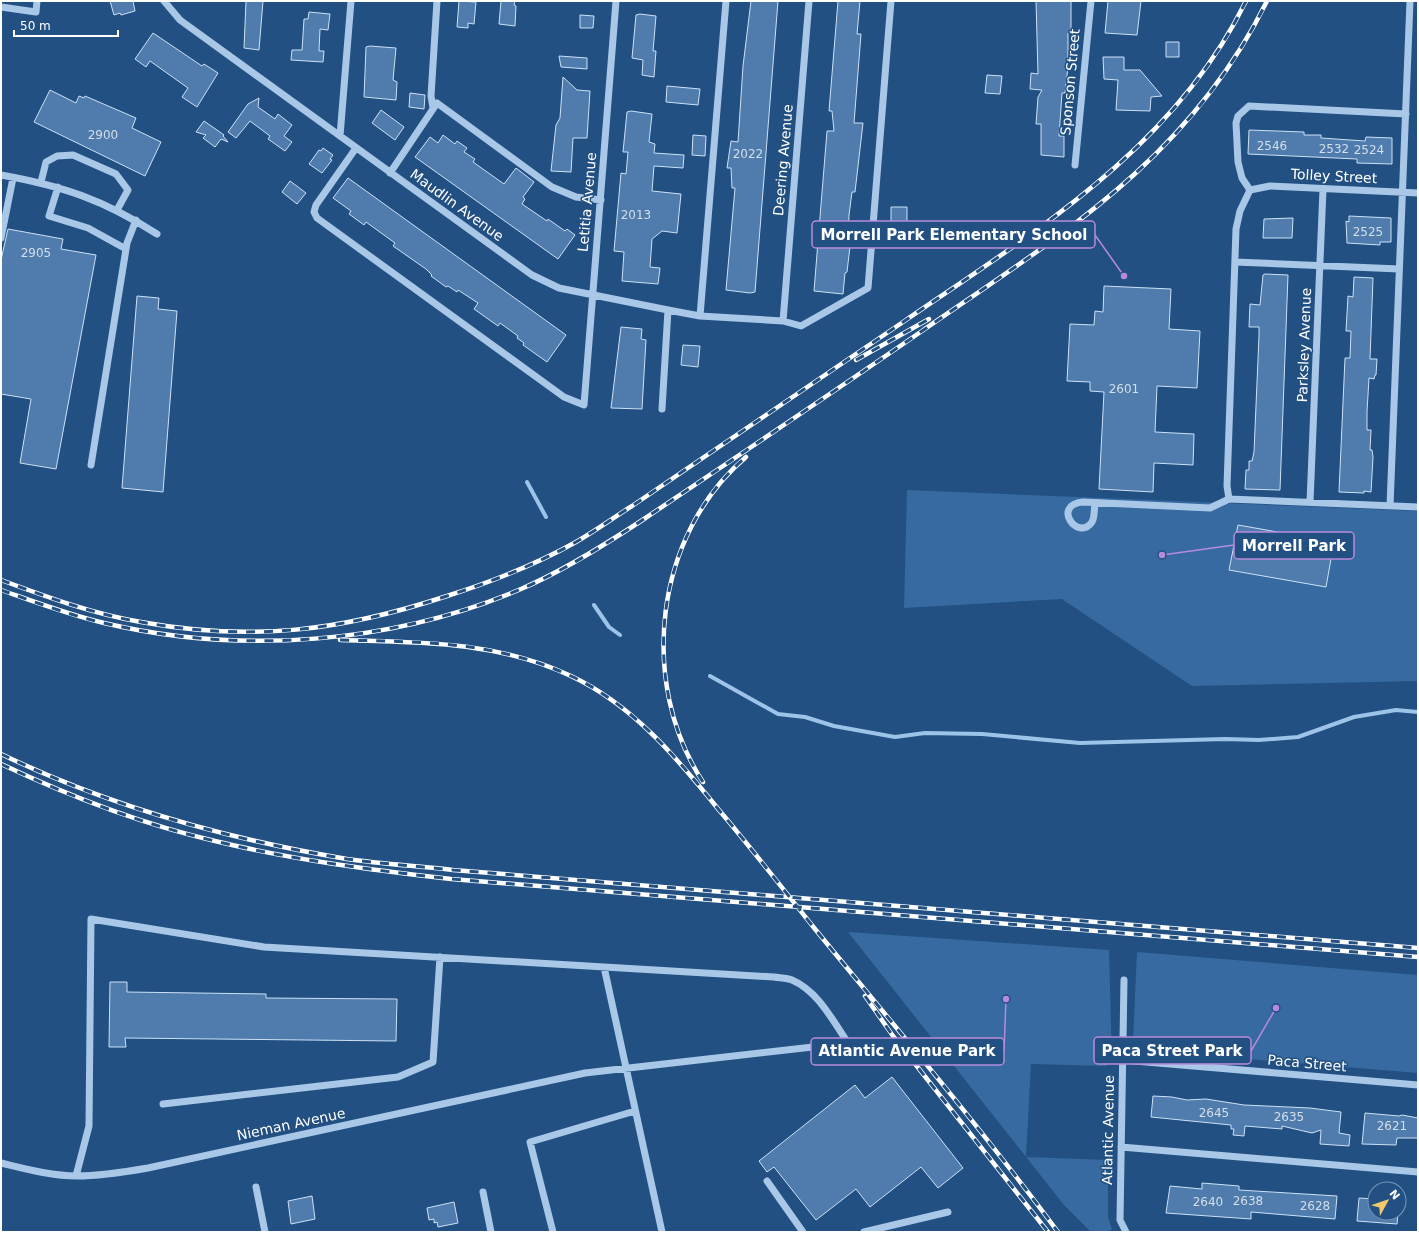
<svg xmlns="http://www.w3.org/2000/svg" width="1419" height="1233" viewBox="0 0 1419 1233" font-family="'DejaVu Sans',sans-serif">
<style>
.green{fill:#366aa0}
.lines{fill:none;stroke-linecap:round;stroke-linejoin:round}
.stream{stroke:#9dc3e9;stroke-width:4}
.building{fill:#4f7cac;stroke:#cde1f6}
.minor{stroke:#a9c8e8;stroke-width:7}
.rail-casing{stroke:#fff;stroke-width:4.5}
.rail{stroke:#225082;stroke-width:3;stroke-dasharray:9;stroke-linecap:butt}
.labels{text-anchor:middle;dominant-baseline:central;stroke-width:3;stroke-linejoin:round;paint-order:stroke}
.number-label{font-size:12px;fill:#d3deea}
.street-label{font-size:14px;fill:#fff;stroke:#225082}
.leader{fill:none;stroke:#b68bdc;stroke-width:1.5}
.callout-dot{fill:#b68bdc;stroke:#225082;stroke-width:1.5}
.callout{fill:#225082;stroke:#b68bdc;stroke-width:1.5}
.callout-label{font-size:15px;text-anchor:middle;font-weight:bold;fill:#fff}
</style>
<rect width="100%" height="100%" fill="#225082"/>
<path class="green" d="M 907,490 L 1418,511 L 1418,681 L 1192,686 L 1062,599 L 904,608 Z
M 848,932 L 1109,950 L 1112,1062 L 1106,1066 L 1031,1064 L 1026,1157 L 1108,1160 L 1108,1217 L 1112,1229 L 1107,1232 L 1091,1232 L 1064,1205 Z
M 1137,952 L 1418,975 L 1418,1073 L 1138,1050 L 1133,1041 Z"/>
<g class="lines">
<path class="stream" d="M 527,482 L 546,517
M 594,605 L 609,627 L 620,635
M 710,676 L 778,714 L 805,717 L 834,726 L 895,737 L 925,733 L 982,734 L 1080,743 L 1225,739 L 1259,740 L 1298,737 L 1354,717 L 1396,710 L 1418,712"/>
</g>
<path class="building" d="M 110,1 L 133,1 L 135,11 L 121,15 L 120,13 L 114,15 Z
M 246,1 L 263,1 L 259,50 L 244,48 Z
M 459,1 L 476,2 L 474,24 L 468,23 L 468,28 L 457,27 Z
M 501,1 L 515,1 L 514,5 L 516,6 L 515,26 L 499,24 Z
M 751,1 L 778,1 L 755,292 L 750,293 L 726,290 L 735,188 L 732,188 L 731,168 L 727,168 L 731,141 L 738,142 L 743,66 Z
M 838,1 L 860,1 L 857,34 L 861,34 L 854,123 L 863,123 L 855,192 L 852,192 L 849,215 L 848,237 L 851,238 L 847,272 L 845,273 L 843,294 L 814,291 L 827,131 L 834,131 L 832,111 L 829,111 Z
M 1036,1 L 1071,1 L 1071,33 L 1068,33 L 1068,67 L 1065,93 L 1062,93 L 1059,136 L 1064,136 L 1064,157 L 1041,155 L 1041,124 L 1036,124 L 1038,97 L 1042,90 L 1030,89 L 1031,73 L 1038,74 Z
M 1108,1 L 1141,1 L 1137,35 L 1105,33 Z
M 309,12 L 330,14 L 328,30 L 320,29 L 319,51 L 324,51 L 323,62 L 291,60 L 292,50 L 302,50 L 304,19 L 308,19 Z
M 640,14 L 656,16 L 653,51 L 656,51 L 654,77 L 642,75 L 643,60 L 632,58 L 636,15 Z
M 580,15 L 594,16 L 593,28 L 580,28 Z
M 153,33 L 202,66 L 204,64 L 218,73 L 197,107 L 182,97 L 188,88 L 150,61 L 146,67 L 135,59 Z
M 1166,42 L 1179,42 L 1179,57 L 1166,57 Z
M 370,46 L 396,48 L 393,80 L 397,82 L 396,100 L 364,97 L 366,47 Z
M 559,56 L 587,58 L 587,69 L 561,67 Z
M 1103,57 L 1124,57 L 1124,70 L 1140,70 L 1162,96 L 1151,97 L 1150,111 L 1116,110 L 1118,80 L 1104,79 Z
M 987,75 L 1002,76 L 1000,94 L 985,93 Z
M 563,77 L 577,90 L 590,91 L 587,138 L 573,138 L 571,172 L 551,171 L 556,125 L 560,118 Z
M 667,86 L 700,89 L 698,105 L 666,102 Z
M 50,90 L 76,103 L 79,96 L 84,98 L 85,96 L 136,118 L 132,128 L 161,142 L 145,176 L 34,122 Z
M 410,93 L 425,95 L 424,109 L 409,107 Z
M 259,98 L 258,107 L 275,119 L 278,114 L 292,125 L 284,136 L 292,142 L 285,151 L 268,139 L 270,136 L 250,121 L 236,138 L 228,132 L 248,104 Z
M 381,110 L 404,127 L 395,140 L 372,123 Z
M 631,111 L 652,114 L 649,142 L 655,144 L 654,153 L 684,155 L 683,168 L 654,166 L 652,191 L 681,194 L 677,233 L 662,231 L 652,239 L 650,267 L 660,268 L 658,284 L 622,281 L 624,252 L 614,251 L 621,173 L 626,174 L 628,152 L 623,152 L 627,112 Z
M 204,121 L 224,135 L 223,136 L 228,142 L 221,139 L 215,147 L 203,138 L 206,135 L 196,132 Z
M 1249,130 L 1304,132 L 1304,135 L 1321,135 L 1321,138 L 1365,141 L 1366,137 L 1392,138 L 1392,164 L 1357,163 L 1357,159 L 1248,154 Z
M 443,135 L 455,144 L 457,141 L 467,148 L 464,152 L 475,159 L 473,162 L 504,184 L 516,168 L 534,182 L 523,197 L 525,199 L 522,204 L 547,221 L 548,219 L 565,231 L 567,229 L 575,235 L 558,259 L 415,157 L 430,137 L 438,143 Z
M 693,135 L 706,136 L 705,156 L 692,155 Z
M 323,148 L 333,155 L 330,159 L 332,160 L 322,173 L 309,164 L 319,150 L 321,151 Z
M 348,178 L 566,335 L 547,362 L 523,345 L 524,343 L 517,338 L 518,336 L 500,323 L 498,326 L 474,309 L 478,303 L 458,290 L 457,292 L 448,286 L 446,287 L 431,276 L 432,275 L 426,269 L 393,246 L 395,243 L 366,222 L 364,225 L 349,214 L 351,211 L 333,198 Z
M 290,181 L 306,193 L 297,204 L 282,192 Z
M 891,207 L 907,207 L 907,224 L 891,223 Z
M 1349,216 L 1391,218 L 1391,242 L 1380,242 L 1380,245 L 1347,243 L 1346,221 L 1349,222 Z
M 1293,218 L 1292,238 L 1263,238 L 1264,219 Z
M 8,229 L 63,239 L 61,249 L 96,255 L 56,469 L 20,463 L 31,399 L 1,394 L 1,260 Z
M 1265,274 L 1288,275 L 1280,490 L 1245,489 L 1246,470 L 1249,470 L 1249,461 L 1252,461 L 1254,452 L 1259,336 L 1259,327 L 1249,327 L 1250,304 L 1260,305 L 1263,275 Z
M 1354,277 L 1373,278 L 1370,359 L 1377,359 L 1376,375 L 1375,375 L 1374,379 L 1369,378 L 1367,412 L 1367,430 L 1371,430 L 1370,450 L 1372,450 L 1373,457 L 1371,492 L 1364,491 L 1364,493 L 1339,492 L 1345,358 L 1350,358 L 1351,331 L 1346,331 L 1348,296 L 1353,297 Z
M 1104,286 L 1171,289 L 1169,329 L 1200,331 L 1197,388 L 1157,386 L 1155,432 L 1194,434 L 1193,465 L 1154,463 L 1153,492 L 1099,489 L 1104,392 L 1090,391 L 1090,382 L 1067,381 L 1070,324 L 1094,325 L 1095,311 L 1103,312 Z
M 137,296 L 159,298 L 158,309 L 177,311 L 163,492 L 122,488 Z
M 621,327 L 642,329 L 641,339 L 646,340 L 642,409 L 611,408 Z
M 683,345 L 700,346 L 698,367 L 681,365 Z
M 1238,525 L 1334,542 L 1326,587 L 1229,570 Z
M 110,982 L 127,982 L 127,992 L 266,994 L 266,998 L 397,999 L 396,1041 L 125,1038 L 126,1047 L 109,1047 Z
M 892,1077 L 963,1168 L 938,1188 L 921,1167 L 870,1207 L 856,1189 L 816,1220 L 774,1167 L 767,1172 L 759,1161 L 855,1085 L 865,1098 Z
M 1153,1096 L 1172,1097 L 1187,1100 L 1206,1099 L 1244,1105 L 1310,1108 L 1341,1112 L 1339,1133 L 1350,1135 L 1349,1146 L 1320,1144 L 1321,1130 L 1312,1133 L 1282,1126 L 1282,1129 L 1245,1126 L 1244,1136 L 1233,1135 L 1234,1129 L 1231,1129 L 1231,1125 L 1151,1117 Z
M 1365,1113 L 1399,1116 L 1402,1115 L 1418,1118 L 1418,1138 L 1397,1138 L 1396,1145 L 1362,1144 Z
M 1202,1183 L 1239,1186 L 1239,1190 L 1337,1196 L 1335,1219 L 1251,1212 L 1251,1219 L 1166,1213 L 1170,1186 L 1202,1189 Z
M 312,1196 L 315,1219 L 291,1224 L 288,1201 Z
M 1359,1198 L 1375,1199 L 1375,1213 L 1398,1213 L 1397,1224 L 1357,1221 Z
M 454,1202 L 458,1223 L 438,1227 L 437,1222 L 434,1223 L 434,1219 L 429,1220 L 427,1208 Z"/>
<g class="lines">
<path class="minor" d="M 164,1 L 180,20 L 532,275 L 559,288 L 668,310 L 700,316 L 783,321 L 801,326 L 868,288 L 891,1
M 1,7 L 36,12 L 37,1
M 433,108 L 431,96 L 437,1
M 340,136 L 351,1
M 356,148 L 316,205 L 314,212 L 317,218 L 564,397 L 584,405 L 616,1
M 1075,165 L 1091,1
M 390,173 L 437,103 L 552,187 L 576,197 L 601,200
M 1,175 C 63,186 104,200 157,234
M 41,182 L 46,162 L 57,156 L 73,155 L 116,174 L 128,190 L 117,210
M 58,187 L 49,216 L 88,228 L 126,249
M 1250,190 L 1242,178 L 1238,162 L 1236,123 L 1238,116 L 1249,106 L 1406,114
M 1250,190 L 1270,186 L 1418,193
M 1,238 L 13,178
M 1235,262 L 1399,269
M 700,316 L 726,1
M 783,321 L 809,1
M 662,409 L 668,310
M 91,465 L 127,243 L 136,220
M 1229,499 L 1227,486 L 1236,229 L 1240,211 L 1250,190
M 1310,502 L 1323,189
M 1095,503 C 1094,508 1095,517 1092,522 C 1078,542 1051,505 1083,502 L 1210,508 L 1229,499 L 1418,507
M 1390,506 L 1410,1
M 604,967 L 662,1232
M 1124,980 L 1120,1220 L 1126,1232
M 1123,1060 L 1418,1085
M 163,1104 L 398,1077 L 433,1062 L 440,957
M 1121,1147 L 1418,1172
M 1,1163 C 26,1169 52,1176 77,1176 C 101,1176 125,1172 148,1168 L 585,1073 L 848,1043 C 833,1021 818,991 792,980 C 787,978 780,978 774,977 L 264,947 L 91,919 L 89,1126 L 76,1176
M 767,1181 L 803,1232
M 256,1187 L 265,1232
M 483,1192 L 491,1232
M 553,1232 L 530,1142 L 635,1111
M 864,1232 L 948,1212"/>
<defs>
<path id="rail" d="M 856,360 L 929,319
M 1,580 C 47,597 93,614 141,622 C 252,642 341,631 447,596 C 491,582 535,565 576,542 C 595,531 613,518 632,506 C 723,444 815,382 906,320 C 1036,231 1174,148 1246,1
M 1,590 C 35,602 69,615 104,623 C 240,655 392,644 521,589 C 563,571 603,546 641,521 C 735,458 829,395 922,331 C 1061,235 1189,159 1267,1
M 340,640 C 421,642 496,641 571,676 C 633,705 677,758 719,810 C 752,849 783,889 815,929 C 897,1029 981,1128 1058,1232
M 1,754 C 111,807 227,839 347,859 C 382,864 418,866 453,870 L 1418,948
M 1,764 C 69,796 141,824 215,841 C 293,860 372,870 451,879 L 1418,957
M 703,782 C 638,683 654,535 746,457
M 865,996 L 893,1036 L 1048,1232"/>
</defs>
<use href="#rail" class="rail-casing"/>
<use href="#rail" class="rail"/>
</g>
<g class="labels">
<g class="number-label">
<text x="103" y="135">2900</text>
<text x="1272" y="146">2546</text>
<text x="1334" y="149">2532</text>
<text x="1369" y="150">2524</text>
<text x="748" y="154">2022</text>
<text x="636" y="215">2013</text>
<text x="1368" y="232">2525</text>
<text x="36" y="253">2905</text>
<text x="1124" y="389">2601</text>
<text x="1214" y="1113">2645</text>
<text x="1289" y="1117">2635</text>
<text x="1392" y="1126">2621</text>
<text x="1248" y="1201">2638</text>
<text x="1208" y="1202">2640</text>
<text x="1315" y="1206">2628</text>
</g>
<g class="street-label">
<text transform="translate(1070 82) rotate(-85)">Sponson Street</text>
<text transform="translate(783 160) rotate(-85)">Deering Avenue</text>
<text transform="translate(1334 176) rotate(3)">Tolley Street</text>
<text transform="translate(587 202) rotate(-85)">Letitia Avenue</text>
<text transform="translate(457 205) rotate(36)">Maudlin Avenue</text>
<text transform="translate(1304 345) rotate(-88)">Parksley Avenue</text>
<text transform="translate(1307 1063) rotate(5)">Paca Street</text>
<text transform="translate(291 1124) rotate(-12)">Nieman Avenue</text>
<text transform="translate(1108 1130) rotate(-89)">Atlantic Avenue</text>
</g>
</g>
<path class="leader" d="M1124 276L1095 235M1162 555L1234 545M1276 1008L1251 1051M1006 999L1004 1051"/>
<g class="callout-dot">
<circle cx="1124" cy="276" r="4"/>
<circle cx="1162" cy="555" r="4"/>
<circle cx="1276" cy="1008" r="4"/>
<circle cx="1006" cy="999" r="4"/>
</g>
<g class="callout">
<rect x="812" y="221" width="283" height="27" rx="4"/>
<rect x="1234" y="532" width="120" height="27" rx="4"/>
<rect x="1094" y="1037" width="157" height="27" rx="4"/>
<rect x="811" y="1038" width="193" height="27" rx="4"/>
</g>
<g class="callout-label">
<text x="954" y="240">Morrell Park Elementary School</text>
<text x="1294" y="551">Morrell Park</text>
<text x="1172" y="1056">Paca Street Park</text>
<text x="907" y="1056">Atlantic Avenue Park</text>
</g>
<rect width="1419" height="1233" fill="none" stroke="#ffffff" stroke-width="4"/>
<g transform="translate(1387 1201) rotate(50)"><circle r="19" fill="#225082" stroke="#7a96b4"/>
<path d="M0-3L7 15L0 10L-7 15Z" fill="#f4c76c"/>
<text y="-6" font-size="11" font-weight="bold" text-anchor="middle" fill="#ffffff">N</text>
</g>
<path d="M14 30v6h104v-6" fill="none" stroke="#ffffff" stroke-width="2"/>
<text x="20" y="30" font-size="12" fill="#ffffff" stroke="#225082" stroke-width="3" paint-order="stroke">50 m</text>
</svg>
